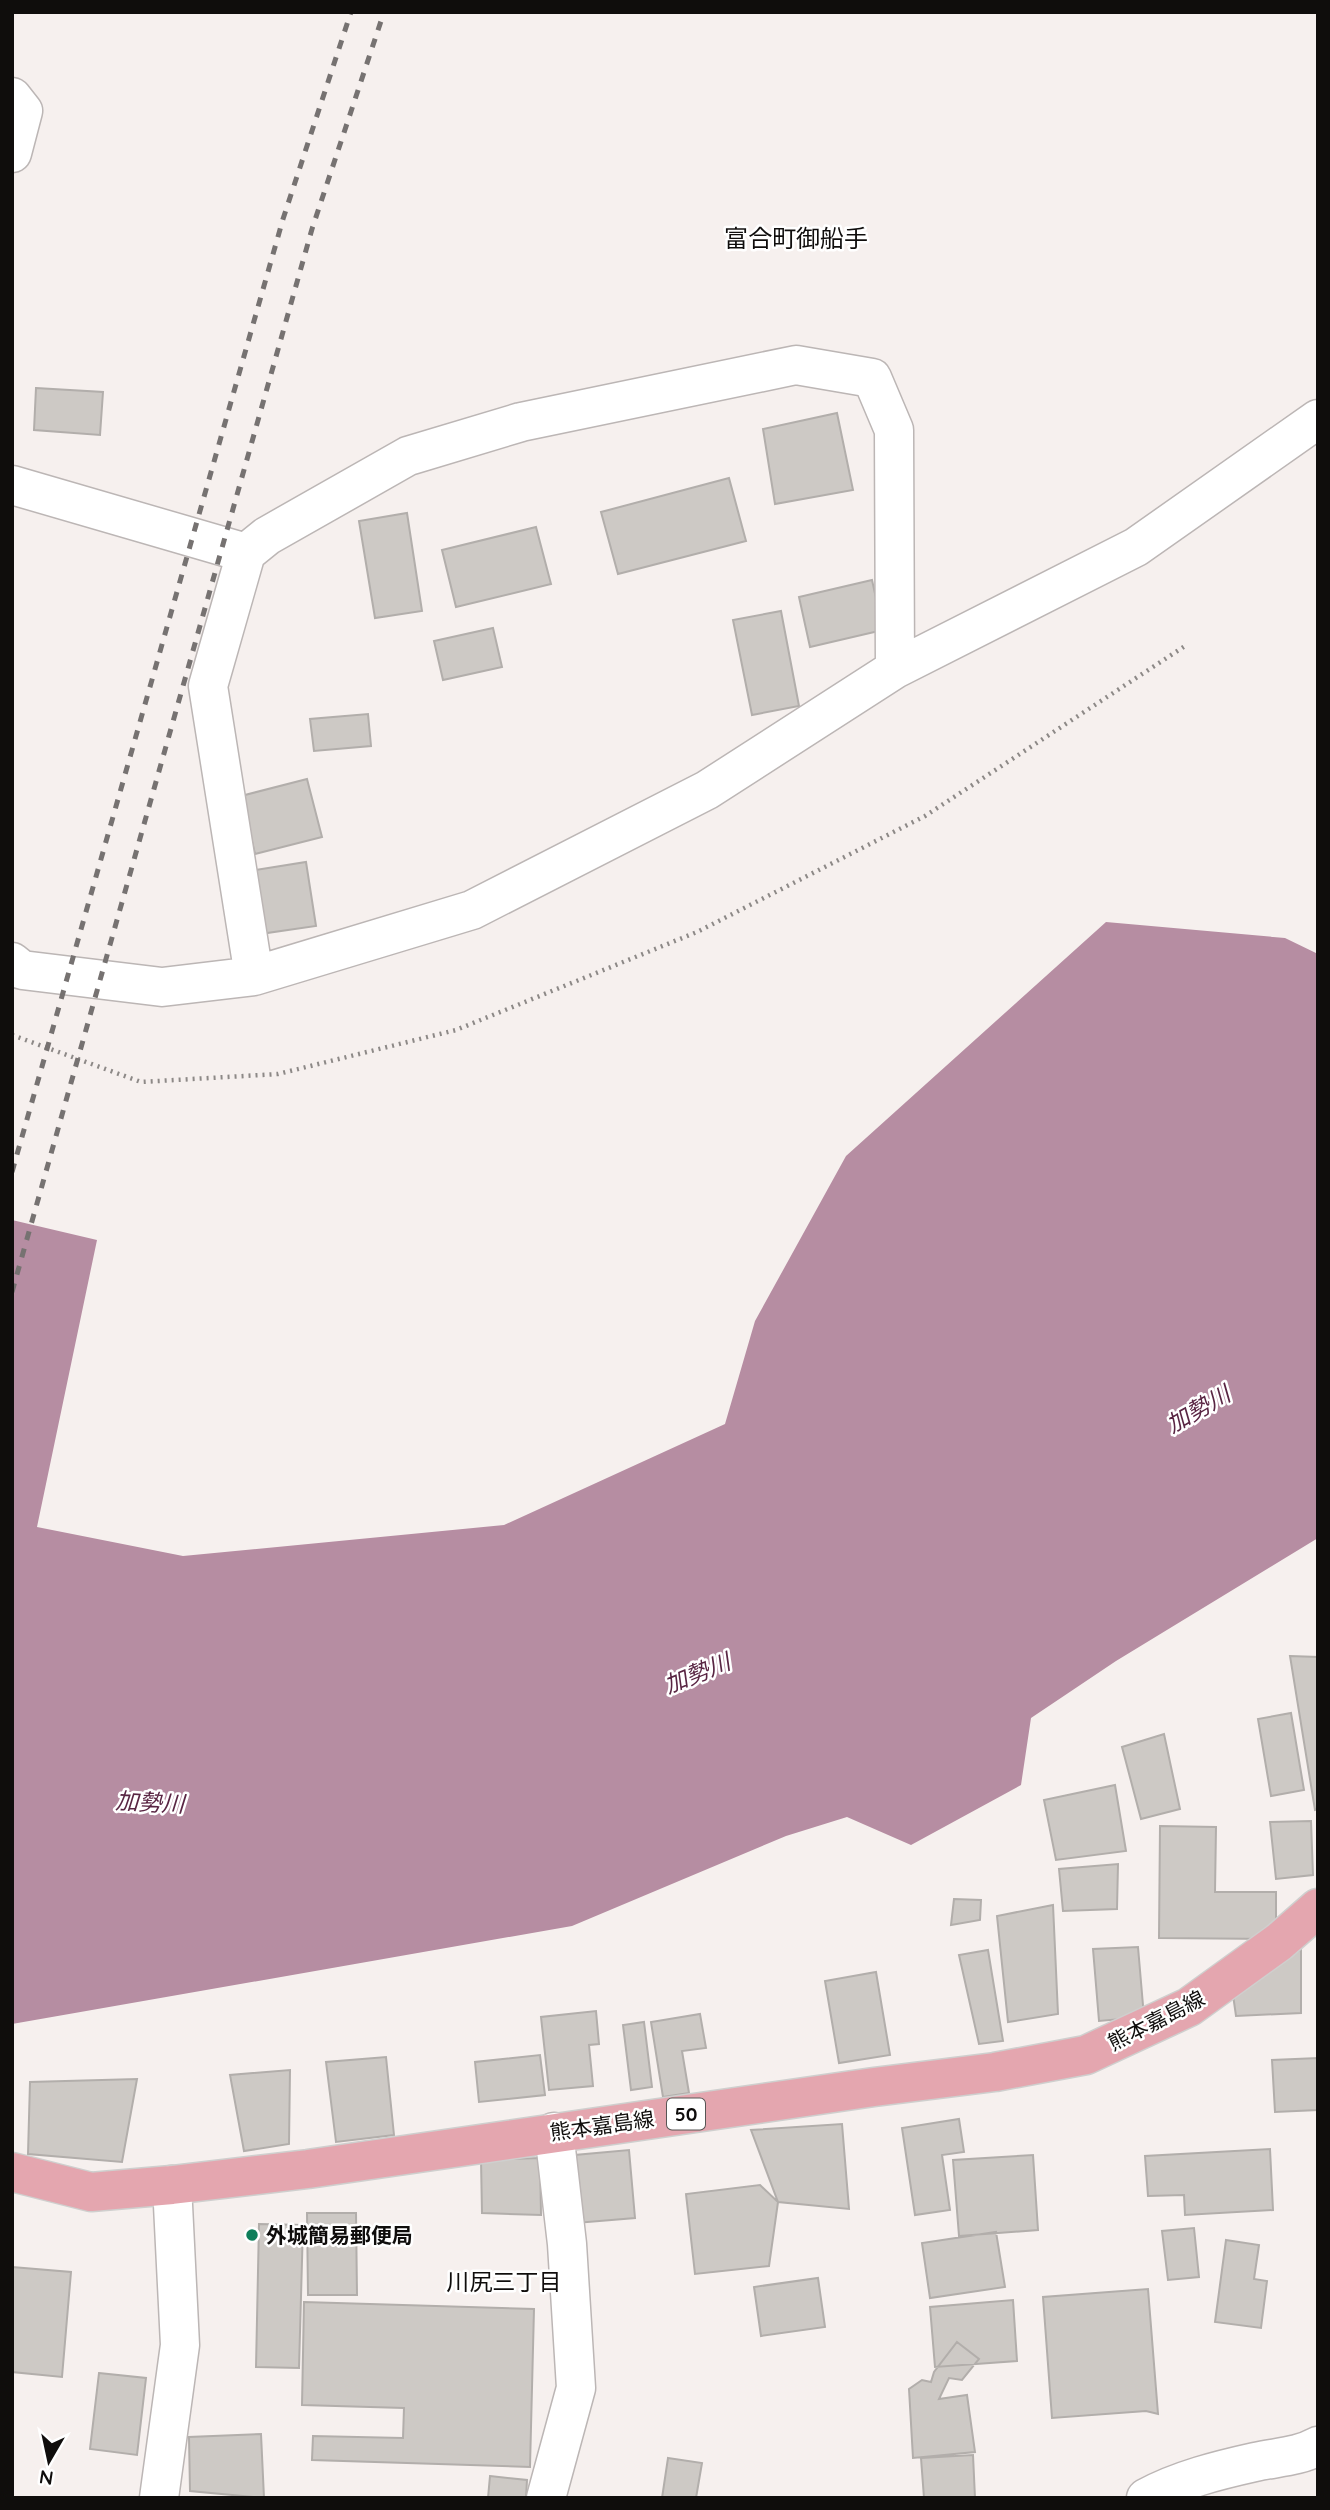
<svg xmlns="http://www.w3.org/2000/svg" width="1330" height="2510" viewBox="0 0 1330 2510" font-family="Quicksand,'Noto Sans JP',sans-serif">
<style>
.water{fill:#b68da2}
.building{fill:#cdc9c5;stroke:#b2aeab;stroke-width:2}
.lines{fill:none;stroke-linecap:round;stroke-linejoin:round}
.minor-casing{stroke:#bcb6b5;stroke-width:41}
.major-casing{stroke:#cfcfce;stroke-width:41}
.path{stroke:#8d8987;stroke-width:4.5;stroke-dasharray:2 5;stroke-linecap:butt}
.minor{stroke:#fff;stroke-width:38}
.major{stroke:#e4a6af;stroke-width:38}
.rail{stroke:#767271;stroke-width:5;stroke-dasharray:9 9;stroke-linecap:butt}
.poi-dot{fill:#0e7e5a;stroke:#fff;stroke-width:2.5}
.labels{text-anchor:middle;dominant-baseline:central;stroke-width:5;stroke-linejoin:round;paint-order:stroke}
.shield{fill:#fff;stroke:#575655;stroke-width:2}
.shield-label{font-size:19px;font-weight:bold;fill:#0f0d0c}
.street-label{font-size:21px;fill:#0f0d0c;stroke:#fff}
.poi-label{font-size:21px;font-weight:bold;fill:#0f0d0c;stroke:#fff;text-anchor:start}
.water-label{font-size:23px;font-style:italic;fill:#592543;stroke:#fff}
.neighbourhood-label{font-size:23px;fill:#0f0d0c;stroke:#fff}
.quarter-label{font-size:24px;fill:#0f0d0c;stroke:#fff}
</style>
<rect width="100%" height="100%" fill="#f6f0ee"/>
<path class="water" d="M 1106,922 L 1285,938 L 1318,954 L 1318,1538 L 1116,1661 L 1031,1718 L 1021,1785 L 911,1845 L 847,1817 L 786,1836 L 572,1926 L 12,2024 L 12,1220 L 97,1240 L 37,1527 L 183,1556 L 504,1525 L 725,1424 L 755,1321 L 846,1156 Z"/>
<path class="building" d="M 36,388 L 103,392 L 100,435 L 34,430 Z
M 837,413 L 853,490 L 775,504 L 763,429 Z
M 729,478 L 746,541 L 618,574 L 601,512 Z
M 407,513 L 422,611 L 375,618 L 359,521 Z
M 536,527 L 551,584 L 456,607 L 442,550 Z
M 872,580 L 883,630 L 810,647 L 799,597 Z
M 781,611 L 799,706 L 752,715 L 733,620 Z
M 493,628 L 502,667 L 443,680 L 434,641 Z
M 368,714 L 371,746 L 314,751 L 310,719 Z
M 307,779 L 322,837 L 255,854 L 241,796 Z
M 306,862 L 316,926 L 260,934 L 250,871 Z
M 1290,1656 L 1318,1657 L 1318,1809 L 1315,1810 Z
M 1291,1713 L 1304,1790 L 1271,1796 L 1258,1719 Z
M 1164,1734 L 1180,1809 L 1141,1819 L 1122,1747 Z
M 1115,1785 L 1126,1851 L 1056,1860 L 1044,1800 Z
M 1311,1821 L 1313,1875 L 1276,1879 L 1270,1822 Z
M 1160,1826 L 1216,1827 L 1215,1892 L 1276,1892 L 1276,1939 L 1159,1938 Z
M 1118,1864 L 1117,1909 L 1063,1911 L 1059,1869 Z
M 954,1899 L 981,1900 L 980,1920 L 951,1925 Z
M 1053,1905 L 1058,2014 L 1008,2022 L 997,1916 Z
M 1138,1947 L 1144,2017 L 1099,2021 L 1093,1949 Z
M 1301,1949 L 1301,2013 L 1236,2016 L 1233,1995 Z
M 988,1950 L 1003,2041 L 979,2044 L 959,1955 Z
M 876,1972 L 890,2055 L 839,2063 L 825,1981 Z
M 596,2011 L 599,2044 L 589,2045 L 593,2086 L 549,2090 L 541,2017 Z
M 700,2014 L 706,2048 L 682,2051 L 689,2093 L 663,2097 L 651,2022 Z
M 644,2022 L 652,2087 L 631,2090 L 623,2025 Z
M 540,2055 L 545,2095 L 479,2102 L 475,2062 Z
M 386,2057 L 394,2135 L 336,2142 L 326,2062 Z
M 1318,2058 L 1318,2110 L 1275,2112 L 1272,2060 Z
M 290,2070 L 289,2144 L 244,2151 L 230,2075 Z
M 137,2079 L 122,2162 L 28,2154 L 30,2082 Z
M 959,2119 L 964,2152 L 942,2155 L 950,2210 L 915,2215 L 902,2128 Z
M 842,2124 L 849,2209 L 778,2202 L 751,2130 Z
M 1270,2149 L 1273,2210 L 1185,2215 L 1184,2195 L 1148,2196 L 1145,2156 Z
M 629,2150 L 635,2218 L 576,2223 L 564,2156 Z
M 1033,2155 L 1038,2230 L 959,2236 L 953,2160 Z
M 540,2158 L 541,2215 L 482,2213 L 481,2160 Z
M 760,2185 L 778,2202 L 769,2266 L 695,2274 L 686,2194 Z
M 307,2213 L 356,2213 L 357,2295 L 308,2295 Z
M 259,2224 L 303,2225 L 299,2368 L 256,2367 Z
M 1194,2228 L 1199,2277 L 1168,2280 L 1162,2231 Z
M 996,2232 L 1005,2287 L 930,2298 L 922,2243 Z
M 1226,2240 L 1259,2245 L 1254,2279 L 1267,2281 L 1261,2328 L 1215,2322 Z
M 12,2267 L 71,2272 L 62,2377 L 12,2372 Z
M 818,2278 L 825,2327 L 761,2336 L 754,2287 Z
M 1148,2289 L 1158,2414 L 1146,2411 L 1052,2418 L 1043,2297 Z
M 1013,2300 L 1017,2361 L 935,2367 L 930,2307 Z
M 304,2302 L 534,2309 L 530,2467 L 312,2460 L 313,2436 L 403,2438 L 404,2408 L 302,2405 Z
M 957,2342 L 979,2359 L 962,2380 L 949,2378 L 939,2399 L 967,2395 L 975,2452 L 913,2458 L 909,2389 L 922,2380 L 931,2382 L 934,2372 Z
M 99,2373 L 146,2378 L 137,2455 L 90,2449 Z
M 261,2434 L 264,2498 L 190,2491 L 189,2437 Z
M 973,2455 L 975,2498 L 924,2498 L 921,2458 Z
M 668,2458 L 702,2463 L 696,2498 L 662,2498 Z
M 490,2476 L 527,2480 L 526,2498 L 488,2498 Z"/>
<g class="lines">
<defs>
<path id="minor" d="M 12,97 L 23,111 L 12,153
M 12,485 L 246,553
M 895,669 L 894,430 L 872,378 L 796,365 L 521,422 L 408,456 L 267,536 L 246,553 L 208,686 L 254,976 L 472,910 L 707,790 L 895,669 L 1136,547 L 1318,419
M 12,962 L 22,970 L 162,987 L 254,976
M 159,2498 L 180,2345 L 172,2185
M 546,2498 L 576,2388 L 567,2244 L 554,2132
M 1146,2498 C 1179,2480 1219,2470 1255,2462 C 1277,2457 1298,2457 1318,2446"/>
<path id="major" d="M 12,2172 L 91,2192 L 172,2185 L 308,2169 L 874,2087 L 995,2072 L 1086,2055 L 1189,2007 L 1279,1942 L 1318,1908"/>
</defs>
<use href="#minor" class="minor-casing"/>
<use href="#major" class="major-casing"/>
<path class="path" d="M 12,1035 L 141,1082 L 278,1074 L 456,1030 L 697,932 L 925,816 L 1185,646"/>
<use href="#minor" class="minor"/>
<use href="#major" class="major"/>
<path class="rail" d="M 12,1172 L 283,219 L 351,12
M 12,1292 L 312,229 L 384,12"/>
</g>
<circle class="poi-dot" cx="252" cy="2235" r="7"/>
<g class="labels">
<rect class="shield" x="667" y="2098.5" width="38" height="31" rx="5"/>
<g class="shield-label">
<text x="686" y="2114">50</text>
</g>
<g class="street-label">
<text transform="translate(1156 2020) rotate(-27)">熊本嘉島線</text>
<text transform="translate(602 2125) rotate(-8)">熊本嘉島線</text>
</g>
<g class="poi-label">
<text x="266" y="2235">外城簡易郵便局</text>
</g>
<g class="water-label">
<text transform="translate(1198 1409) rotate(-30)">加勢川</text>
<text transform="translate(697 1673) rotate(-22)">加勢川</text>
<text transform="translate(150 1802) rotate(3)">加勢川</text>
</g>
<g class="neighbourhood-label">
<text x="504" y="2281">川尻三丁目</text>
</g>
<g class="quarter-label">
<text x="796" y="238">富合町御船手</text>
</g>
</g>
<rect width="1330" height="2510" fill="none" stroke="#0f0d0c" stroke-width="28"/>
<g transform="translate(49 2461) rotate(189)" stroke="#ffffff" stroke-width="5" paint-order="stroke">
<path d="M0-5L12 26L0 18L-12 26Z" fill="#0f0d0c"/>
<text y="-10" font-size="19" font-weight="bold" text-anchor="middle" fill="#0f0d0c">N</text>
</g>
</svg>
